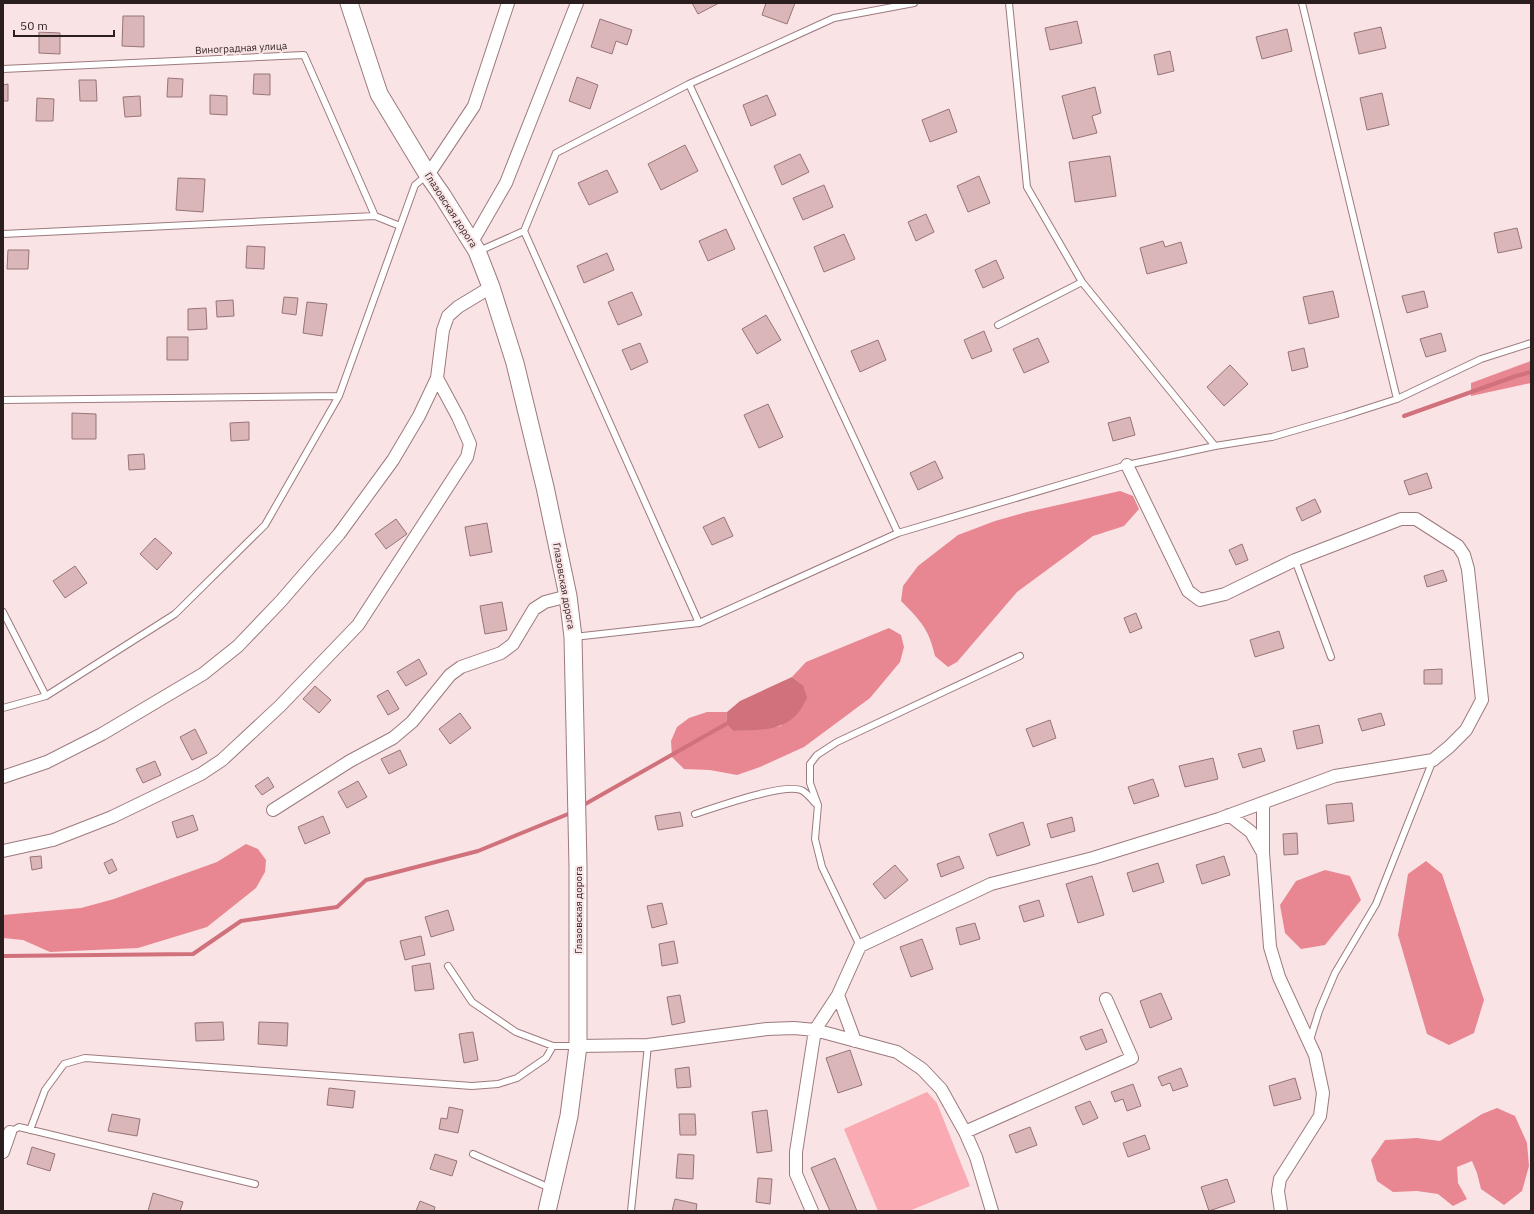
<svg xmlns="http://www.w3.org/2000/svg" width="1534" height="1214" viewBox="0 0 1534 1214" font-family="'IBM Plex Sans',sans-serif">
<style>
.green{fill:#faaab2}
.forest{fill:#e88691}
.water{fill:#d0717c}
.lines{fill:none;stroke-linecap:round;stroke-linejoin:round}
.stream{stroke:#d0717c;stroke-width:4}
.building{fill:#dbb6b9;stroke:#967477}
.lane-casing{stroke:#9c7a7d;stroke-width:8}
.street-casing{stroke:#9c7a7d;stroke-width:14}
.secondary-casing{stroke:#9c7a7d;stroke-width:19}
.lane{stroke:#fff;stroke-width:6}
.street{stroke:#fff;stroke-width:12}
.secondary{stroke:#fff;stroke-width:17}
.labels{text-anchor:middle;dominant-baseline:central;stroke-width:4;stroke-linejoin:round;paint-order:stroke}
.street-label{font-size:10px;fill:#2b1e1f;stroke:#fae3e4}
</style>
<rect width="100%" height="100%" fill="#fae3e4"/>
<path class="green" d="M 927,1092 L 937,1103 L 970,1186 L 909,1211 L 878,1211 L 844,1129 Z"/>
<path class="forest" d="M 1531,361 L 1531,383 L 1471,396 L 1471,383 Z
M 1120,491 L 1133,496 L 1139,509 L 1124,526 L 1093,536 L 1017,592 L 957,662 L 948,667 L 935,656 C 929,629 920,620 901,601 L 903,586 L 918,566 L 958,535 L 995,521 L 1027,512 Z
M 889,628 L 901,635 L 904,647 L 900,662 L 870,698 L 804,747 L 760,767 L 737,775 L 710,770 L 684,769 L 672,757 L 671,741 L 677,727 L 689,718 L 707,712 L 727,712 L 726,724 L 733,731 L 751,730 L 781,726 L 803,685 L 792,677 L 806,662 Z
M 246,844 L 258,849 L 266,860 L 265,872 L 256,888 L 207,927 L 138,948 L 50,952 L 23,940 L 3,938 L 3,915 L 81,908 L 114,899 L 217,862 Z
M 1426,861 L 1442,874 L 1484,1000 L 1474,1033 L 1449,1045 L 1427,1034 L 1398,935 L 1408,874 Z
M 1325,870 L 1350,876 L 1361,900 L 1325,945 L 1301,949 L 1285,933 L 1280,905 L 1296,881 Z
M 1497,1108 L 1515,1116 L 1527,1143 L 1529,1166 L 1522,1191 L 1504,1205 L 1481,1189 L 1477,1173 L 1472,1161 L 1457,1167 L 1458,1183 L 1467,1199 L 1453,1206 L 1438,1194 L 1417,1191 L 1393,1192 L 1377,1181 L 1371,1160 L 1385,1140 L 1417,1138 L 1440,1141 L 1482,1114 Z"/>
<path class="water" d="M 792,677 L 803,685 L 807,698 C 804,703 801,710 797,714 C 782,732 754,730 733,731 L 726,724 L 727,712 L 740,701 Z"/>
<g class="lines">
<path class="stream" d="M 1404,416 L 1516,376 L 1531,372
M 580,807 L 726,724
M 3,956 L 193,954 L 241,921 L 337,907 L 366,880 L 478,851 L 573,812"/>
</g>
<path class="building" d="M 692,3 L 719,3 L 698,14 Z
M 766,3 L 795,3 L 787,24 L 762,15 Z
M 123,16 L 144,16 L 144,47 L 122,46 Z
M 600,19 L 632,30 L 627,45 L 616,41 L 612,54 L 591,47 Z
M 1077,21 L 1082,43 L 1050,50 L 1045,28 Z
M 1381,27 L 1386,48 L 1359,54 L 1354,33 Z
M 1287,29 L 1292,51 L 1262,59 L 1256,37 Z
M 39,32 L 60,33 L 60,54 L 39,53 Z
M 1170,51 L 1174,71 L 1158,75 L 1154,55 Z
M 254,74 L 270,74 L 270,95 L 253,94 Z
M 577,77 L 598,85 L 590,109 L 569,101 Z
M 168,78 L 183,79 L 182,97 L 167,97 Z
M 79,80 L 96,80 L 97,101 L 80,101 Z
M 8,84 L 8,101 L 3,101 L 3,85 Z
M 1095,87 L 1101,113 L 1092,116 L 1097,133 L 1073,139 L 1062,96 Z
M 1382,93 L 1389,125 L 1367,130 L 1360,98 Z
M 210,95 L 227,96 L 227,115 L 210,114 Z
M 767,95 L 776,115 L 751,126 L 743,105 Z
M 140,96 L 141,116 L 125,117 L 123,97 Z
M 37,98 L 54,99 L 53,121 L 36,121 Z
M 949,109 L 957,132 L 930,142 L 922,120 Z
M 685,145 L 698,171 L 661,190 L 648,164 Z
M 800,154 L 809,172 L 782,185 L 774,166 Z
M 1110,156 L 1116,196 L 1075,202 L 1069,162 Z
M 607,170 L 618,192 L 589,205 L 578,183 Z
M 979,176 L 990,203 L 968,212 L 957,186 Z
M 178,178 L 205,179 L 203,212 L 176,210 Z
M 824,185 L 833,207 L 803,220 L 793,198 Z
M 926,214 L 934,232 L 916,241 L 908,222 Z
M 1517,228 L 1522,248 L 1498,253 L 1494,233 Z
M 726,229 L 735,249 L 708,261 L 699,241 Z
M 844,234 L 855,259 L 824,272 L 814,247 Z
M 1163,241 L 1165,247 L 1181,242 L 1187,263 L 1147,274 L 1140,248 Z
M 247,246 L 265,247 L 264,269 L 246,268 Z
M 8,250 L 29,250 L 28,269 L 7,269 Z
M 607,253 L 614,270 L 584,283 L 577,266 Z
M 996,260 L 1004,278 L 983,288 L 975,270 Z
M 1333,291 L 1339,317 L 1309,324 L 1303,297 Z
M 1424,291 L 1428,307 L 1407,313 L 1402,296 Z
M 632,292 L 642,315 L 618,325 L 608,302 Z
M 284,297 L 298,298 L 296,315 L 282,313 Z
M 233,300 L 234,316 L 217,317 L 216,301 Z
M 307,302 L 327,304 L 322,336 L 303,333 Z
M 206,308 L 207,329 L 188,330 L 188,309 Z
M 766,315 L 781,340 L 757,354 L 742,329 Z
M 984,331 L 992,351 L 972,359 L 964,340 Z
M 1441,333 L 1446,351 L 1426,357 L 1420,339 Z
M 167,337 L 188,337 L 188,360 L 167,360 Z
M 1038,338 L 1049,362 L 1024,373 L 1013,349 Z
M 878,340 L 886,360 L 860,372 L 851,351 Z
M 640,343 L 648,362 L 631,370 L 622,350 Z
M 1304,348 L 1308,367 L 1292,371 L 1288,352 Z
M 1230,365 L 1248,384 L 1224,406 L 1207,387 Z
M 768,404 L 783,437 L 759,448 L 744,415 Z
M 72,413 L 96,414 L 96,439 L 72,439 Z
M 1130,417 L 1135,435 L 1113,441 L 1108,423 Z
M 249,422 L 249,440 L 231,441 L 230,423 Z
M 144,454 L 145,469 L 129,470 L 128,455 Z
M 935,461 L 943,478 L 918,490 L 910,473 Z
M 1427,473 L 1432,488 L 1409,495 L 1404,481 Z
M 1315,499 L 1321,512 L 1302,521 L 1296,508 Z
M 724,517 L 733,536 L 712,545 L 703,527 Z
M 396,519 L 407,534 L 386,549 L 375,534 Z
M 487,523 L 492,552 L 470,556 L 465,527 Z
M 155,538 L 172,553 L 157,570 L 140,554 Z
M 1242,544 L 1248,560 L 1236,565 L 1229,550 Z
M 75,566 L 87,583 L 65,598 L 53,581 Z
M 1443,570 L 1447,581 L 1427,587 L 1424,576 Z
M 502,602 L 507,630 L 485,634 L 480,606 Z
M 1136,613 L 1142,628 L 1130,633 L 1124,618 Z
M 1279,631 L 1284,648 L 1255,657 L 1250,640 Z
M 419,659 L 427,674 L 406,686 L 397,672 Z
M 1442,669 L 1442,684 L 1424,684 L 1424,670 Z
M 315,686 L 331,700 L 319,713 L 303,699 Z
M 388,690 L 399,709 L 388,715 L 377,696 Z
M 460,713 L 471,728 L 450,744 L 439,729 Z
M 1381,713 L 1385,725 L 1362,731 L 1358,719 Z
M 1050,720 L 1056,738 L 1033,747 L 1026,729 Z
M 1319,725 L 1323,743 L 1297,749 L 1293,731 Z
M 195,729 L 207,753 L 192,760 L 180,737 Z
M 1261,748 L 1265,761 L 1243,768 L 1238,754 Z
M 400,750 L 407,765 L 389,774 L 381,759 Z
M 1213,758 L 1218,779 L 1185,787 L 1179,766 Z
M 155,761 L 161,775 L 143,783 L 136,769 Z
M 268,777 L 274,787 L 262,795 L 255,786 Z
M 1153,779 L 1159,796 L 1134,804 L 1128,787 Z
M 358,781 L 367,797 L 347,808 L 338,792 Z
M 1352,803 L 1354,821 L 1328,824 L 1326,805 Z
M 680,812 L 683,826 L 658,830 L 655,816 Z
M 193,815 L 198,830 L 177,838 L 172,822 Z
M 323,816 L 330,833 L 305,844 L 298,827 Z
M 1072,817 L 1075,831 L 1051,838 L 1047,824 Z
M 1023,822 L 1030,845 L 997,856 L 989,834 Z
M 1297,833 L 1298,854 L 1284,855 L 1283,834 Z
M 41,856 L 42,868 L 32,870 L 30,857 Z
M 959,856 L 964,868 L 941,877 L 937,864 Z
M 1224,856 L 1230,875 L 1202,884 L 1196,865 Z
M 112,859 L 117,870 L 109,874 L 104,863 Z
M 1158,863 L 1164,882 L 1133,892 L 1127,873 Z
M 895,865 L 908,880 L 885,899 L 873,884 Z
M 1092,876 L 1104,915 L 1078,923 L 1066,884 Z
M 1039,900 L 1044,916 L 1024,922 L 1019,906 Z
M 662,903 L 667,924 L 652,928 L 647,906 Z
M 448,910 L 454,930 L 431,937 L 425,917 Z
M 975,923 L 980,939 L 960,945 L 956,928 Z
M 421,936 L 425,955 L 405,960 L 400,941 Z
M 922,939 L 933,969 L 911,977 L 900,947 Z
M 674,941 L 678,963 L 662,966 L 659,944 Z
M 430,963 L 434,989 L 415,991 L 412,966 Z
M 1161,993 L 1172,1019 L 1150,1028 L 1140,1001 Z
M 680,995 L 685,1022 L 672,1025 L 667,997 Z
M 223,1022 L 224,1040 L 196,1041 L 195,1023 Z
M 259,1022 L 288,1023 L 287,1046 L 258,1044 Z
M 1102,1029 L 1107,1042 L 1086,1050 L 1080,1037 Z
M 473,1032 L 478,1060 L 464,1063 L 459,1034 Z
M 850,1050 L 862,1085 L 838,1093 L 826,1058 Z
M 689,1067 L 691,1087 L 677,1088 L 675,1069 Z
M 1181,1068 L 1188,1086 L 1173,1091 L 1170,1083 L 1162,1086 L 1158,1077 Z
M 1295,1078 L 1301,1099 L 1274,1106 L 1269,1086 Z
M 1133,1084 L 1141,1106 L 1127,1111 L 1123,1099 L 1115,1102 L 1111,1092 Z
M 329,1088 L 355,1091 L 353,1108 L 327,1105 Z
M 1090,1101 L 1098,1118 L 1083,1125 L 1075,1107 Z
M 449,1107 L 463,1110 L 458,1133 L 439,1129 L 441,1118 L 447,1119 Z
M 767,1110 L 772,1151 L 757,1153 L 752,1112 Z
M 112,1114 L 140,1119 L 137,1136 L 108,1131 Z
M 679,1114 L 695,1114 L 696,1135 L 680,1135 Z
M 1030,1127 L 1037,1145 L 1016,1153 L 1009,1135 Z
M 1145,1135 L 1150,1149 L 1128,1157 L 1123,1143 Z
M 32,1147 L 55,1154 L 50,1171 L 27,1164 Z
M 435,1154 L 457,1161 L 452,1176 L 430,1169 Z
M 678,1154 L 694,1155 L 693,1179 L 676,1178 Z
M 835,1158 L 857,1211 L 830,1211 L 811,1168 Z
M 758,1178 L 772,1179 L 770,1204 L 756,1202 Z
M 1227,1179 L 1235,1202 L 1209,1211 L 1201,1187 Z
M 153,1193 L 183,1202 L 180,1211 L 148,1211 Z
M 675,1199 L 697,1204 L 696,1211 L 672,1211 Z
M 420,1201 L 435,1207 L 434,1211 L 416,1211 Z"/>
<g class="lines">
<defs>
<path id="lane" d="M 1009,3 L 1027,187 L 1082,282 L 1215,446
M 1302,3 L 1397,399 L 1481,359 L 1531,343
M 3,69 L 304,55 L 375,216
M 689,84 L 898,533
M 3,234 L 375,216 L 400,226
M 479,251 L 524,231
M 998,325 L 1082,282
M 3,400 L 339,396 L 415,185 L 426,176
M 1295,560 L 1331,657
M 3,612 L 46,696
M 699,623 L 524,231 L 556,153 L 689,84 L 834,18 L 914,3
M 574,637 L 699,623 L 898,533 L 1127,465 L 1215,446 L 1272,437 L 1344,416 L 1397,399
M 3,708 L 46,696 L 175,614 L 265,525 L 339,396
M 695,814 C 714,808 787,781 803,791 C 808,794 812,800 816,804
M 860,946 L 822,867 L 815,839 L 818,805 L 810,783 L 810,764 L 817,755 L 837,742 L 1020,656
M 448,966 L 472,1002 L 516,1032 L 553,1046 L 576,1046
M 1310,1040 L 1319,1011 L 1335,973 L 1376,904 L 1433,760
M 30,1130 L 45,1090 L 64,1064 L 85,1058 L 472,1086 L 498,1084 L 517,1078 L 546,1058 L 553,1046
M 10,1132 L 19,1127 L 255,1184
M 473,1154 L 550,1188
M 631,1211 L 648,1045"/>
<path id="street" d="M 428,175 L 474,106 L 508,3
M 472,242 L 506,183 L 577,3
M 3,777 L 47,762 L 102,734 L 203,674 L 238,646 L 281,601 L 339,534 L 393,460 L 419,416 L 437,378 L 443,330 L 448,316 L 458,307 L 491,287
M 1263,803 L 1263,853 L 1270,947 L 1279,977 L 1315,1055 L 1323,1093 L 1320,1116 L 1280,1179 L 1278,1191 L 1281,1211
M 273,810 L 350,761 L 393,738 L 412,722 L 450,675 L 461,667 L 501,653 L 513,644 L 534,609 L 545,602 L 568,596
M 1229,815 L 1251,832 L 1263,853
M 3,851 L 53,840 L 112,817 L 201,774 L 222,760 L 280,706 L 358,625 L 467,457 L 470,444 L 458,417 L 437,378
M 838,995 L 855,1041
M 578,1046 L 648,1045 L 767,1029 L 794,1028 L 815,1030 L 897,1052 L 922,1069 L 941,1089 L 965,1132 L 976,1157 L 992,1211
M 965,1132 L 1132,1058 L 1106,999
M 3,1152 L 10,1132
M 812,1211 L 796,1174 L 796,1152 L 815,1030 L 838,995 L 860,946 L 991,884 L 1093,858 L 1219,819 L 1335,776 L 1433,760 L 1449,747 L 1466,730 L 1482,700 L 1468,569 L 1464,555 L 1458,546 L 1416,519 L 1401,519 L 1295,560 L 1225,594 L 1200,600 L 1188,591 L 1127,465"/>
<path id="secondary" d="M 349,3 L 379,94 L 428,175 L 442,195 L 477,251 L 491,287 L 515,363 L 545,487 L 568,596 L 573,637 L 578,866 L 578,1046 L 569,1116 L 547,1211"/>
</defs>
<use href="#lane" class="lane-casing"/>
<use href="#street" class="street-casing"/>
<use href="#secondary" class="secondary-casing"/>
<use href="#lane" class="lane"/>
<use href="#street" class="street"/>
<use href="#secondary" class="secondary"/>
</g>
<g class="labels">
<g class="street-label">
<text transform="translate(241 48) rotate(-3)">Виноградная улица</text>
<text transform="translate(451 210) rotate(57)">Глазовская дорога</text>
<text transform="translate(564 586) rotate(80)">Глазовская дорога</text>
<text transform="translate(578 910) rotate(-90)">Глазовская дорога</text>
</g>
</g>
<rect width="1534" height="1214" fill="none" stroke="#2b1e1f" stroke-width="8"/>
<path d="M14 30v6h100v-6" fill="none" stroke="#2b1e1f" stroke-width="2"/>
<text x="20" y="30" font-size="12" fill="#2b1e1f" stroke="#fae3e4" stroke-width="3" paint-order="stroke">50 m</text>
</svg>
